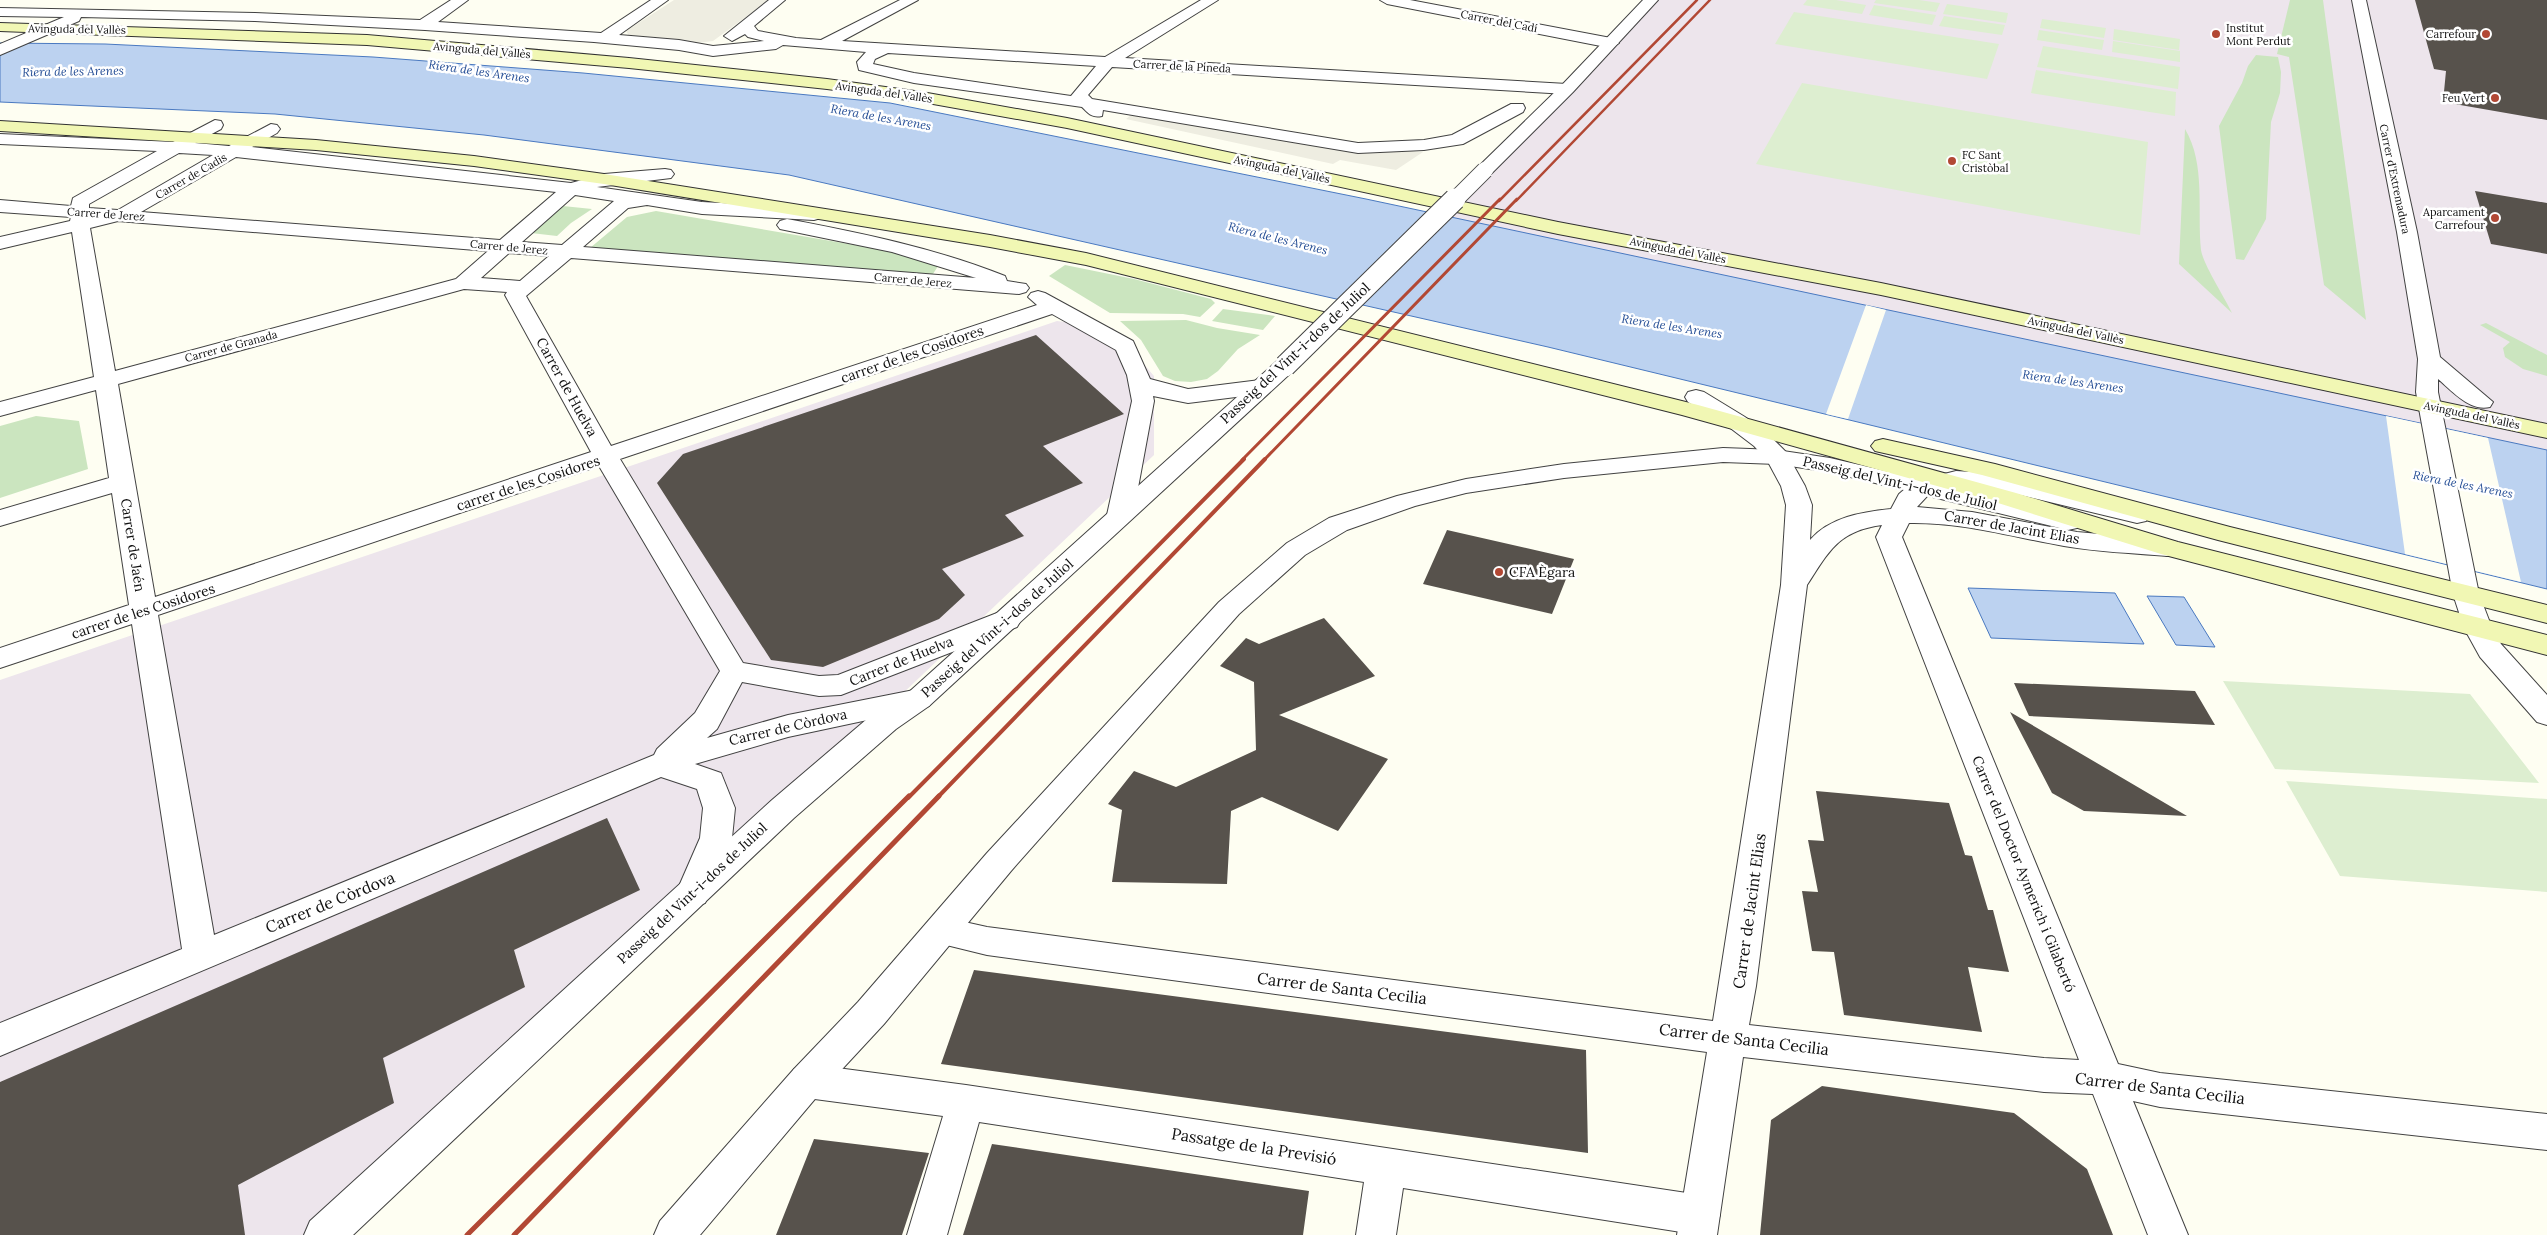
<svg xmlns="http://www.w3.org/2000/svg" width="2547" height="1235" viewBox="0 0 2547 1235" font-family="Lora,serif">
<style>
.industrial{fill:#ede5ec}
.green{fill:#cbe5bf}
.pitch{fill:#ddeed0}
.plaza{fill:#eeede1}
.water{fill:#bcd2f0;stroke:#4a79c0}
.pier{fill:#fefef2}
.building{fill:#57524c}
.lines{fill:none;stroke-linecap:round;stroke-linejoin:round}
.pedestrian-casing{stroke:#424242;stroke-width:2}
.minor-casing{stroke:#424242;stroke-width:2}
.tertiary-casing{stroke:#424242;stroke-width:2}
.secondary-casing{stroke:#313131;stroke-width:2}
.pedestrian{fill:#fff;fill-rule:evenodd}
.minor{fill:#fff;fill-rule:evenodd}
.tertiary{fill:#fff;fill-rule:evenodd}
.secondary{fill:#f1f7b4;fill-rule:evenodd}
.rail-far3{stroke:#b24834;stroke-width:2.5}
.rail-far2{stroke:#b24834;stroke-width:3}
.rail-far1{stroke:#b24834;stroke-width:4}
.rail{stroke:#b24834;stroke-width:5}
.tertiary-bridge-far1-casing{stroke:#424242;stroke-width:18;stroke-linecap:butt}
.tertiary-bridge-casing{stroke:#424242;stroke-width:23;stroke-linecap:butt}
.tertiary-bridge-far1{stroke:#fff;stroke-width:16}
.tertiary-bridge{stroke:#fff;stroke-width:21}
.poi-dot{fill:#b24834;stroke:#fff;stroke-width:2}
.labels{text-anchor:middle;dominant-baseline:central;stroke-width:5;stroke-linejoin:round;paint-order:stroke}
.far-street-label{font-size:11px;fill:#0f0f0f;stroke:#fff}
.far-poi-label{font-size:11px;fill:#0f0f0f;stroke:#fff;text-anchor:end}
.far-water-label{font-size:12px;font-style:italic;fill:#244d95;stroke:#fff}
.street-label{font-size:14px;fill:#0f0f0f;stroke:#fff}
.poi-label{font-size:14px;fill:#0f0f0f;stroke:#fff;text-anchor:start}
.near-street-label{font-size:16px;fill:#0f0f0f;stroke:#fff}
</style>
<rect width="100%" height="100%" fill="#fefef2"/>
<path class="industrial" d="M 1658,0 L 2547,0 L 2547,514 L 1379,277 Z
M 1057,321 L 1113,328 L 1154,376 L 1154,455 L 332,1235 L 0,1235 L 0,680 Z"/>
<path class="green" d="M 2290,0 L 2323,0 L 2366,320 L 2324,285 L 2289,57 L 2277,54 Z
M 2256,55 L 2278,57 L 2281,72 L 2280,93 L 2271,122 L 2266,219 L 2244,260 L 2236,259 L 2219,126 L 2242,83 L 2248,66 Z
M 2185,129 C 2206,164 2197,211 2201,250 C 2203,264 2225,298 2232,313 L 2179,264 Z
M 563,206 L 592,209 L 571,223 L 557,236 L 531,233 Z
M 656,211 L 884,250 L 940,263 L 931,277 L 590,248 L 627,217 Z
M 1065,265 L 1134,279 L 1211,299 L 1215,303 L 1200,317 L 1183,314 L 1110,313 L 1049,276 Z
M 1223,309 L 1275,316 L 1263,330 L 1212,321 Z
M 1186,320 L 1217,328 L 1260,335 L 1238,349 L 1218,371 L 1207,379 L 1191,382 L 1175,381 L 1163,376 L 1141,340 L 1120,321 Z
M 2486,323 L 2547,355 L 2547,376 L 2523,369 L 2505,357 L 2503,348 L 2510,342 L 2480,325 Z
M 36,416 L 79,421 L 88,469 L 0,498 L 0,426 Z"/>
<path class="pitch" d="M 1807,0 L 1836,0 L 1866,5 L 1862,14 L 1803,5 Z
M 1876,0 L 1919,0 L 1940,3 L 1936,12 L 1874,3 Z
M 1947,4 L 2008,13 L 2006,23 L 1943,14 Z
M 1874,5 L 1936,15 L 1932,25 L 1869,15 Z
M 1794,12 L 1999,44 L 1987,79 L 1775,44 Z
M 1944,16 L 2005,25 L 2002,35 L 1939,26 Z
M 2042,19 L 2106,28 L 2104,38 L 2040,28 Z
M 2114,29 L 2180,39 L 2179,50 L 2113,40 Z
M 2039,30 L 2104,40 L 2102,50 L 2037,40 Z
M 2113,41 L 2180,51 L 2180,62 L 2112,52 Z
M 2043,46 L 2180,67 L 2178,89 L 2037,67 Z
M 2036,70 L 2176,92 L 2175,116 L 2031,93 Z
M 1802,83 L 2148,142 L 2140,235 L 1756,164 Z
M 2223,681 L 2470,694 L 2539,783 L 2275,769 Z
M 2286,781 L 2547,799 L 2547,892 L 2340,876 Z"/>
<path class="plaza" d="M 674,0 L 769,0 L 713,41 L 697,43 L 629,36 L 626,31 Z
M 1135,112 L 1398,150 L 1423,152 L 1396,170 L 1340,160 L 1333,164 L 1126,119 Z"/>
<path class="water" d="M 0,43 L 105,44 L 373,57 L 583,73 L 890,103 L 1366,199 L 2547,450 L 2547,589 L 1548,347 L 789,175 L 484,135 L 275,114 L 0,102 Z
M 1968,588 L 2115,593 L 2144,644 L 1991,638 Z
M 2147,596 L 2184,597 L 2215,647 L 2176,645 Z"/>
<path class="pier" d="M 1866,305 L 1886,310 L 1848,419 L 1826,414 Z
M 2386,416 L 2488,438 L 2521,582 L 2405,554 Z"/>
<path class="building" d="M 2415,0 L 2547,0 L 2547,120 L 2443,102 L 2446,71 L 2434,69 Z
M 2475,191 L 2547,203 L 2547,254 L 2491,244 Z
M 1036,335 L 1124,414 L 1043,446 L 1083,483 L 1005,515 L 1024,536 L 942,569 L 965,595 L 939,619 L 823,667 L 771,660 L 657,483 L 683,454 Z
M 1447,530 L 1574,559 L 1552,614 L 1423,584 Z
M 1324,618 L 1375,676 L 1279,715 L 1388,759 L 1338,831 L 1262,797 L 1231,811 L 1227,884 L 1112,882 L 1122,810 L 1108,804 L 1134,771 L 1176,787 L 1256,750 L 1254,682 L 1220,666 L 1246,638 L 1259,644 Z
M 2014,683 L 2195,691 L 2215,725 L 2029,716 Z
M 2010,712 L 2187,816 L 2084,811 L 2052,793 Z
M 1816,791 L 1949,803 L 1965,855 L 1972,856 L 1988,910 L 1993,910 L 2009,972 L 1968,967 L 1982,1032 L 1844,1015 L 1834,952 L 1812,951 L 1802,891 L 1818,892 L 1808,840 L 1824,841 Z
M 607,818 L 640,890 L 514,950 L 525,987 L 383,1058 L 394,1103 L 238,1185 L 245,1235 L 0,1235 L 0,1082 Z
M 974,970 L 1586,1050 L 1588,1153 L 941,1064 Z
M 1822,1086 L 2014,1113 L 2087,1169 L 2113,1235 L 1760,1235 L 1771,1120 Z
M 814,1139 L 929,1153 L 902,1235 L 776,1235 Z
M 992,1144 L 1309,1191 L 1303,1235 L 963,1235 Z"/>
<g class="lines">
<defs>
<path id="pedestrian" d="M 807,1064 L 966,1085 L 1700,1195 L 1714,1201 L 1720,1215 L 1714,1229 L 1700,1235 L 1403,1188 L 1396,1235 L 1356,1235 L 1364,1182 L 979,1122 L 947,1235 L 907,1235 L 943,1116 L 807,1098 L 794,1093 L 788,1081 L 794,1069 Z"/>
<path id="minor" d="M 451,0 L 468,0 L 438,22 L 601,33 L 651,0 L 668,0 L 619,35 L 679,40 L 713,46 L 764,41 L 748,37 L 745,34 L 732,41 L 724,36 L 769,0 L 785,0 L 754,26 L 758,31 L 796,38 L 821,40 L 900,0 L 918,0 L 842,41 L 1105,57 L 1201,0 L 1218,0 L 1125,58 L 1567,84 L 1575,89 L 1567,94 L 1112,67 L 1088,95 L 1092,99 L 1358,143 L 1424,140 L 1452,135 L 1511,104 L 1523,104 L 1525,108 L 1523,112 L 1463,144 L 1424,150 L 1358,153 L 1103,110 L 1102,116 C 1092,118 1089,114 1082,107 L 914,83 L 859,70 L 857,62 L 866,52 L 783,45 L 776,49 L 713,56 L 679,50 L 594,42 L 425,30 L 255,21 L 81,17 L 79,21 L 0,55 L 0,44 L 64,17 L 0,16 L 0,8 L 255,13 L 420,20 ZM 888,53 L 1096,66 L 1071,96 L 914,73 L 873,64 L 875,59 Z
M 1380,0 L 1410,0 L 1611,38 L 1619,43 L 1611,48 L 1387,4 Z
M 2352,0 L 2366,0 L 2417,232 L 2440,357 L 2493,402 L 2490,407 C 2470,412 2452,391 2438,379 L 2438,392 L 2479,594 L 2492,628 L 2501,644 L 2547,695 L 2547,725 L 2537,722 L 2480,657 L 2464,628 L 2453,594 L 2416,392 L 2418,359 L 2397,232 Z
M 215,120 L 221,121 L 223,125 L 221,129 L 195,143 L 229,146 L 271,124 L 277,125 L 280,129 L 277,133 L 252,147 L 571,183 L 604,174 L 665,169 L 671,170 L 674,174 L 671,178 L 597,187 L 702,202 L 814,208 L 821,210 L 823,214 L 821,218 L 814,220 L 702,214 L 647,205 L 628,208 L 583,247 L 976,278 L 892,252 L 780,229 L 777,225 L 780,221 L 787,219 C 861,233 935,248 1005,276 L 1007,281 L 1026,284 L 1029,288 L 1026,292 L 1019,294 L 571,258 L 526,296 L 611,446 L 1037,305 L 1028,297 L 1031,293 L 1038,291 L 1045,293 L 1133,341 L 1150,379 L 1188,389 L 1260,380 L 1268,382 L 1271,387 L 1268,392 L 1260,394 L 1188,403 L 1153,396 L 1154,401 L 1133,515 L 1129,521 L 1120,523 L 1111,521 L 1107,515 L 1132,401 L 1127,375 L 1116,350 L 1052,314 L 620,459 L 743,663 L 819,676 L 838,675 L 997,613 L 1007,611 L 1017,613 L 1021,620 L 1017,627 L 841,695 L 819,696 L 742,682 L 717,729 L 707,738 L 788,715 L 919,689 L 929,692 L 934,699 L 929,706 L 919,709 L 788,737 L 695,764 L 721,773 L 735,808 L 732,838 L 705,903 L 693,907 L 681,903 L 676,893 L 700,838 L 703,808 L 697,789 L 661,777 L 0,1056 L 0,1023 L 182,949 L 132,624 L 0,668 L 0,648 L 129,605 L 112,493 L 0,526 L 0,510 L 109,478 L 96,390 L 0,416 L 0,402 L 94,377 L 72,232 L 0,249 L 0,237 L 70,221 L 71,217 L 0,212 L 0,200 L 71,206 L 73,198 L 157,151 L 0,144 L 0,134 L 173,142 ZM 179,153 L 213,155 L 118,210 L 89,208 L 89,204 ZM 236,157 L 556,192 L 500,240 L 141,212 ZM 575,195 L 614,201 L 562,245 L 522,242 ZM 118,221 L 488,251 L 456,279 L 115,371 L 90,228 ZM 509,253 L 549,256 L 520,281 L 481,278 ZM 464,289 L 507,292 L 505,295 L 591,452 L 155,597 L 118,384 ZM 599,466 L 720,671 L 695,713 L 657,749 L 654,755 L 214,935 L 158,615 Z
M 1696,390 L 1704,392 L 1745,417 L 1770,436 L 1786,452 L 1805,486 L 1812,505 L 1810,540 C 1830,517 1862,512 1891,509 L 1899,494 L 1913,482 L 1956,471 L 1987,473 L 2146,509 L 2150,515 L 2146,521 L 2137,523 L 1987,487 L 1956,485 L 1931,492 L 1917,507 L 1972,512 L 2077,532 L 2167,540 L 2176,542 L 2180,548 L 2176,554 L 2167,556 C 2133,553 2098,552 2064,546 C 2012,537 1962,522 1909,523 L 1902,537 L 2118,1064 L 2160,1073 L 2547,1114 L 2547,1150 L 2160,1107 L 2133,1101 L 2188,1235 L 2148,1235 L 2093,1094 L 2044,1092 L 1743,1057 L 1717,1235 L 1677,1235 L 1707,1052 L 987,955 L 930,941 L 925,931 L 930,921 L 942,917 L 987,927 L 1176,952 L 1713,1021 L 1781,585 L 1786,505 L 1781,486 L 1767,460 L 1754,446 L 1729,427 L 1688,402 L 1685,397 L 1688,392 ZM 1882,525 L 1876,537 L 2079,1060 L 2044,1058 L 1749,1025 L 1756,986 L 1807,585 C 1829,551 1838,531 1882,525 Z"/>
<path id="tertiary" d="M 1643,0 L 1658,0 L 1573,92 L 1491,174 L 1479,174 L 1476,170 L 1479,166 L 1561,86 Z
M 1285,359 L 1293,361 L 1296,366 L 1293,371 L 929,706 L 896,729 L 794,818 L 353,1235 L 304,1235 L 310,1221 L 772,800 L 874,713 L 909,692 L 1277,361 Z
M 1723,448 L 1777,450 L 1830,458 L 2068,514 L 2077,516 L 2081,522 L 2077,528 L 2068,530 L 1830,472 L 1777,464 L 1723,462 L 1564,478 L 1466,493 L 1415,506 L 1347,530 L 1305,555 L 1239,614 L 1011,871 L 884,1024 L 820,1093 L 700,1235 L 654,1235 L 660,1221 L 794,1069 L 858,1002 L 987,853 L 1219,602 L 1287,543 L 1329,518 L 1397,496 L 1466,479 L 1564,464 Z"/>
<path id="secondary" d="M 0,23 L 367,35 L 629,58 L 827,79 L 922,92 L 1067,118 L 1558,222 L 1881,283 L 2547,424 L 2547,438 L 1881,295 L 1558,234 L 1067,128 L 922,102 L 827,89 L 629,68 L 367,45 L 0,31 Z
M 0,121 L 316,140 L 474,156 L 604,174 L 990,235 L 1086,253 L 1698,405 L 2016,493 L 2178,542 L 2547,635 L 2547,655 L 2161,554 L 1998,503 L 1682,415 L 1086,265 L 990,247 L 604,184 L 474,166 L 316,150 L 0,131 Z
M 1883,439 L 1995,464 L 2230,527 L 2547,605 L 2547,623 L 2218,540 L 1982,475 L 1875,451 L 1871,446 L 1875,441 Z"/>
</defs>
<use href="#pedestrian" class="pedestrian-casing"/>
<use href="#minor" class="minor-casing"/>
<use href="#tertiary" class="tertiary-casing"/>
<use href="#secondary" class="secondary-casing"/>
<use href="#pedestrian" class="pedestrian"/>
<use href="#minor" class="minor"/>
<use href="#tertiary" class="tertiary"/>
<use href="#secondary" class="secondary"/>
<path class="rail-far3" d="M 1499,201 L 1697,0
M 1516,201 L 1710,0"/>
<path class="rail-far2" d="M 1242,460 L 1500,199
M 1264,460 L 1517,199"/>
<path class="rail-far1" d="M 908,798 L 1244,459
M 937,798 L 1265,459"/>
<path class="rail" d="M 467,1235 L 909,796
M 514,1235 L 939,796"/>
<defs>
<path id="tertiary-bridge-far1" d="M 1454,201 L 1485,170"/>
<path id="tertiary-bridge" d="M 1285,366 L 1455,199"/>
</defs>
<use href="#tertiary-bridge-far1" class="tertiary-bridge-far1-casing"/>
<use href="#tertiary-bridge" class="tertiary-bridge-casing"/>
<use href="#tertiary-bridge-far1" class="tertiary-bridge-far1"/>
<use href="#tertiary-bridge" class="tertiary-bridge"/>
</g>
<g class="poi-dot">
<circle cx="2216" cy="34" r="5"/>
<circle cx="2486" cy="34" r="5"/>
<circle cx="2495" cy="98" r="5"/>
<circle cx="1952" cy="161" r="5"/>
<circle cx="2495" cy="218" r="5"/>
<circle cx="1499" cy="572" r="5"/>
</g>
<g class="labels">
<g class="far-street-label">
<text transform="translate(1499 21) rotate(11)">Carrer del Cadí</text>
<text transform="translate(77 29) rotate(1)">Avinguda del Vallès</text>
<text transform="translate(482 50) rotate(5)">Avinguda del Vallès</text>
<text transform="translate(1182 66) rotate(3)">Carrer de la Pineda</text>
<text transform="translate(884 92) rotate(8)">Avinguda del Vallès</text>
<text transform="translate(1282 169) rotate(12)">Avinguda del Vallès</text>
<text transform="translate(191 176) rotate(-30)">Carrer de Cadis</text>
<text transform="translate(2395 179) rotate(78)">Carrer d'Extremadura</text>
<text transform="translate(106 214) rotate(4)">Carrer de Jerez</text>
<text transform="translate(509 247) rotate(5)">Carrer de Jerez</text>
<text transform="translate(1678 250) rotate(11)">Avinguda del Vallès</text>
<text transform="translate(913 280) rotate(5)">Carrer de Jerez</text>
<text transform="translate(2076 330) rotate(12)">Avinguda del Vallès</text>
<text transform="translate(231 346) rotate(-15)">Carrer de Granada</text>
<text transform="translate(2472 415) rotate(12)">Avinguda del Vallès</text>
</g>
<g class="far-poi-label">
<text x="2226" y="28" text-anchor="start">Institut<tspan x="2226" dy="13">Mont Perdut</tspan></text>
<text x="2476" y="34">Carrefour</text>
<text x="2485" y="98">Feu Vert</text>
<text x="1962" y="155" text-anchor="start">FC Sant<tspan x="1962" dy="13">Cristòbal</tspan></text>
<text x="2485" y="212">Aparcament<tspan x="2485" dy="13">Carrefour</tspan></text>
</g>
<g class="far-water-label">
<text transform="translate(73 71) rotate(-1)">Riera de les Arenes</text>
<text transform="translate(479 71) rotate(8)">Riera de les Arenes</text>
<text transform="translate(881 117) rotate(10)">Riera de les Arenes</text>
<text transform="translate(1278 238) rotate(14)">Riera de les Arenes</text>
<text transform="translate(1672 326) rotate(9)">Riera de les Arenes</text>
<text transform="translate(2073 381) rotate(8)">Riera de les Arenes</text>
<text transform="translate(2463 484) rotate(11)">Riera de les Arenes</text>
</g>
<g class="street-label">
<text transform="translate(1295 353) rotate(-43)">Passeig del Vint-i-dos de Juliol</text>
<text transform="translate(912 354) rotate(-19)">carrer de les Cosidores</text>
<text transform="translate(567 387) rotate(61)">Carrer de Huelva</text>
<text transform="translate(528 483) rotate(-18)">carrer de les Cosidores</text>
<text transform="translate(1900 483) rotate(13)">Passeig del Vint-i-dos de Juliol</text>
<text transform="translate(2012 527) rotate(10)">Carrer de Jacint Elias</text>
<text transform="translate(133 545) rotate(81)">Carrer de Jaén</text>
<text transform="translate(143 611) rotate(-18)">carrer de les Cosidores</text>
<text transform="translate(997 628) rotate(-42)">Passeig del Vint-i-dos de Juliol</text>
<text transform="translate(901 661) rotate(-22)">Carrer de Huelva</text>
<text transform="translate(788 727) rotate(-13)">Carrer de Còrdova</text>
<text transform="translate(2024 874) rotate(68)">Carrer del Doctor Aymerich i Gilabertó</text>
<text transform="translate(692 893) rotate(-43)">Passeig del Vint-i-dos de Juliol</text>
</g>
<g class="poi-label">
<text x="1509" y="572">CFA Ègara</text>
</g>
<g class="near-street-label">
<text transform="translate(330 902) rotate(-22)">Carrer de Còrdova</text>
<text transform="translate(1749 911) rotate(-82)">Carrer de Jacint Elias</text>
<text transform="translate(1342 988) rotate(7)">Carrer de Santa Cecilia</text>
<text transform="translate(1744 1039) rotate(7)">Carrer de Santa Cecilia</text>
<text transform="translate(2160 1088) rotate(7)">Carrer de Santa Cecilia</text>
<text transform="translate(1254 1146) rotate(9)">Passatge de la Previsió</text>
</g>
</g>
</svg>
